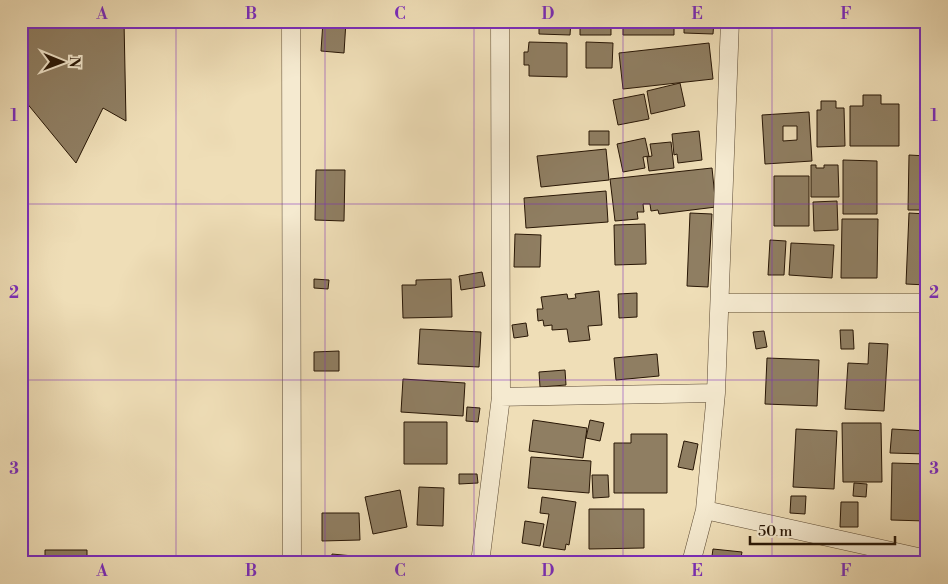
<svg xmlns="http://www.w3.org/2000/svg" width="948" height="584" viewBox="0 0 948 584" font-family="'Libre Bodoni',serif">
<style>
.building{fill:#8f7e62;stroke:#281605;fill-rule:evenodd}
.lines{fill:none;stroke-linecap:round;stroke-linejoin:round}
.minor-casing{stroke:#5a4832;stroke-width:19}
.minor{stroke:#f5ead0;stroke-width:18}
.grid{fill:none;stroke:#7b2cbf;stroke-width:1;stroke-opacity:0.55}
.neatline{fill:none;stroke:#7b2cbf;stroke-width:2}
.grid-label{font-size:16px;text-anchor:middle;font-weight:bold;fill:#7b2cbf}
</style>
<rect width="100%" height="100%" fill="#efdeb7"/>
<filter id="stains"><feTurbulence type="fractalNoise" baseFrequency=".004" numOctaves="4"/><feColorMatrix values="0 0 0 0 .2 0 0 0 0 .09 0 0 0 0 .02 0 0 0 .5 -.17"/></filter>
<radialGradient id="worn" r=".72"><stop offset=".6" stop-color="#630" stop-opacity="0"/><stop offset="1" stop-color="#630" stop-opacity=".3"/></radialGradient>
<path class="building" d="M 21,21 L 124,21 L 126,121 L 103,108 L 76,163 L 21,96 Z
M 323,21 L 346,21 L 344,53 L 321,51 Z
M 539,21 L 571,21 L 570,35 L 539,34 Z
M 580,21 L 611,21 L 611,35 L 580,35 Z
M 623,21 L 674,21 L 674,35 L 623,35 Z
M 684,21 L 714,21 L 713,34 L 684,33 Z
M 529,42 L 567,43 L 567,77 L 529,76 L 529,65 L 524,65 L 524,52 L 528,52 Z
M 586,42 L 613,43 L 612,68 L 586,68 Z
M 709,43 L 713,79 L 623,89 L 619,53 Z
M 680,83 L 685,106 L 651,114 L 647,91 Z
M 644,94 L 649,119 L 618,125 L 613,100 Z
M 863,95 L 881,95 L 881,104 L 899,104 L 899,146 L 850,146 L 850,106 L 863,106 Z
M 821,101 L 836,101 L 836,108 L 844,108 L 845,146 L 817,147 L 817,110 L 821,110 Z
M 809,112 L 812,161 L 765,164 L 762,115 ZM 783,126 L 797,126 L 797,140 L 783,141 Z
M 589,131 L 609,131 L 609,145 L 589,145 Z
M 699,131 L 702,160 L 678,163 L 677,154 L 674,155 L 672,134 Z
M 645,138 L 649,156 L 643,157 L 645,168 L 623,172 L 617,144 Z
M 671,142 L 674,168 L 649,171 L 647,157 L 652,156 L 650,144 Z
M 606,149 L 609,180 L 541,187 L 537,156 Z
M 909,155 L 927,156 L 927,210 L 908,210 Z
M 843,160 L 877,161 L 877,214 L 843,214 Z
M 811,165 L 816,165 L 816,168 L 824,168 L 824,165 L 838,165 L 839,197 L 811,197 Z
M 712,168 L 716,207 L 659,214 L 658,210 L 651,211 L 650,204 L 643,204 L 644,212 L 637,212 L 638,219 L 615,221 L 610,179 Z
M 316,170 L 345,170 L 344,221 L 315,220 Z
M 774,176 L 809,176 L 809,226 L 774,226 Z
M 606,191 L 608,222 L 526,228 L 524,198 Z
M 837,201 L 838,230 L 814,231 L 813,202 Z
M 690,213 L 712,214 L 708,287 L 687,286 Z
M 909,213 L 927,214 L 927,285 L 906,284 Z
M 842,219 L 878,219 L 877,278 L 841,278 Z
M 645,224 L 646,264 L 615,265 L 614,225 Z
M 515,234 L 541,235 L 540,267 L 514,267 Z
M 770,240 L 786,241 L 784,275 L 768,275 Z
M 791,243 L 834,245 L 832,278 L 789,275 Z
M 482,272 L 485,286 L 461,290 L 459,276 Z
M 314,279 L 329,280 L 328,289 L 314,288 Z
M 451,279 L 452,317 L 403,318 L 402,285 L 416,285 L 416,280 Z
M 599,291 L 602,325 L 588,326 L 590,340 L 569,342 L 567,329 L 552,330 L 552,325 L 544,326 L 543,320 L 538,321 L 537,309 L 543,309 L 541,297 L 567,294 L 568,299 L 576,298 L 575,294 Z
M 637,293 L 637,317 L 619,318 L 618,294 Z
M 526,323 L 528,336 L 514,338 L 512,325 Z
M 420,329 L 481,332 L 479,367 L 418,364 Z
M 840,330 L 853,330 L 854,349 L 841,349 Z
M 764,331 L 767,347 L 756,349 L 753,332 Z
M 869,343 L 888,344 L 884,411 L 845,409 L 848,363 L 868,364 Z
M 339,351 L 339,371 L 314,371 L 314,352 Z
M 657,354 L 659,376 L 616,380 L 614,358 Z
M 767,358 L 819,360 L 817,406 L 765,404 Z
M 565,370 L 566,385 L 540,387 L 539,372 Z
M 403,379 L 465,383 L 463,416 L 401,412 Z
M 467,407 L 480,408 L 478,422 L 466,421 Z
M 533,420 L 587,428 L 583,458 L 529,451 Z
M 590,420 L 604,423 L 600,441 L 586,438 Z
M 404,422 L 447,422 L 447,464 L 404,464 Z
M 842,423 L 881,423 L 882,482 L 843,482 Z
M 796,429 L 837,431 L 834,489 L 793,487 Z
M 892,429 L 927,431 L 926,454 L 890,453 Z
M 631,434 L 667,434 L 667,493 L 614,493 L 614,443 L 631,443 Z
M 684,441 L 698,444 L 693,470 L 678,467 Z
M 531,457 L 591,461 L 589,493 L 528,488 Z
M 892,463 L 927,464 L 926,521 L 891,520 Z
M 459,474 L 477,474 L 478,483 L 459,484 Z
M 592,475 L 608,475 L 609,497 L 593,498 Z
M 854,483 L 867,484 L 866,497 L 853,496 Z
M 419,487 L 444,488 L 443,526 L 417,525 Z
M 400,490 L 407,527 L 373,534 L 365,497 Z
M 791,496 L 806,496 L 805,514 L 790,513 Z
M 542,497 L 576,502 L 569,545 L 566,544 L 565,550 L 543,547 L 549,514 L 540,513 Z
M 841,502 L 858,502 L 858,527 L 840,527 Z
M 589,509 L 644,509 L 644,548 L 589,549 Z
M 322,513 L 359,513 L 360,540 L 322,541 Z
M 525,521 L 544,524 L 540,546 L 522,543 Z
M 713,549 L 742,552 L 740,563 L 711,563 Z
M 45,550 L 87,550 L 87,563 L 45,563 Z
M 332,554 L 364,557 L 363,563 L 331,563 Z
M 490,557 L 508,557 L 508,563 L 490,563 Z
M 136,558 L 136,563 L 106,563 L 106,559 Z
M 535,558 L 553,559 L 553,563 L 534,563 Z
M 576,559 L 592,560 L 592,563 L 576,563 Z"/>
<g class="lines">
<defs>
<path id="minor" d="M 291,21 L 292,563
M 721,303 L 927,303
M 501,397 L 716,393
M 705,510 L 927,559
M 480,563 L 501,397 L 500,21
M 691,563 L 705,510 L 716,393 L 730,21"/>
</defs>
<use href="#minor" class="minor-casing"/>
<use href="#minor" class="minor"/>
</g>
<path class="grid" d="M 176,21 L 176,563M 325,21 L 325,563M 474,21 L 474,563M 623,21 L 623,563M 772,21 L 772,563M 21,204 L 927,204M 21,380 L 927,380"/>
<rect width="948" height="584" fill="none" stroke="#efdeb7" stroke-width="55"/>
<g transform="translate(62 62) rotate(91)" stroke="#f5ead0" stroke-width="4" paint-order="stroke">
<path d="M0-4L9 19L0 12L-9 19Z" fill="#281605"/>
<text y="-8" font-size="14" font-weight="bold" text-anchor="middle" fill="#281605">N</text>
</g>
<path d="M750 536v8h145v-8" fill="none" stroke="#281605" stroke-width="2.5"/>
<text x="758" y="536" font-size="15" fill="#281605" stroke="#f5ead0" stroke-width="4" paint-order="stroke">50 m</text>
<rect x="28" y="28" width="892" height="528" class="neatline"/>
<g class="grid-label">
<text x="102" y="19">A</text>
<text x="251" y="19">B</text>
<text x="400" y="19">C</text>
<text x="548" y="19">D</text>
<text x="697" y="19">E</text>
<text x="846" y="19">F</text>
<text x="14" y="121">1</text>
<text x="934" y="121">1</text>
<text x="14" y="298">2</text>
<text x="934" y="298">2</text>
<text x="14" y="474">3</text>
<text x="934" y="474">3</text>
<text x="102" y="576">A</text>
<text x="251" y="576">B</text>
<text x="400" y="576">C</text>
<text x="548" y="576">D</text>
<text x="697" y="576">E</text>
<text x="846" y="576">F</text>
</g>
<rect width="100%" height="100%" filter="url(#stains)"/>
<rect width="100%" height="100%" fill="url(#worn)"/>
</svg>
